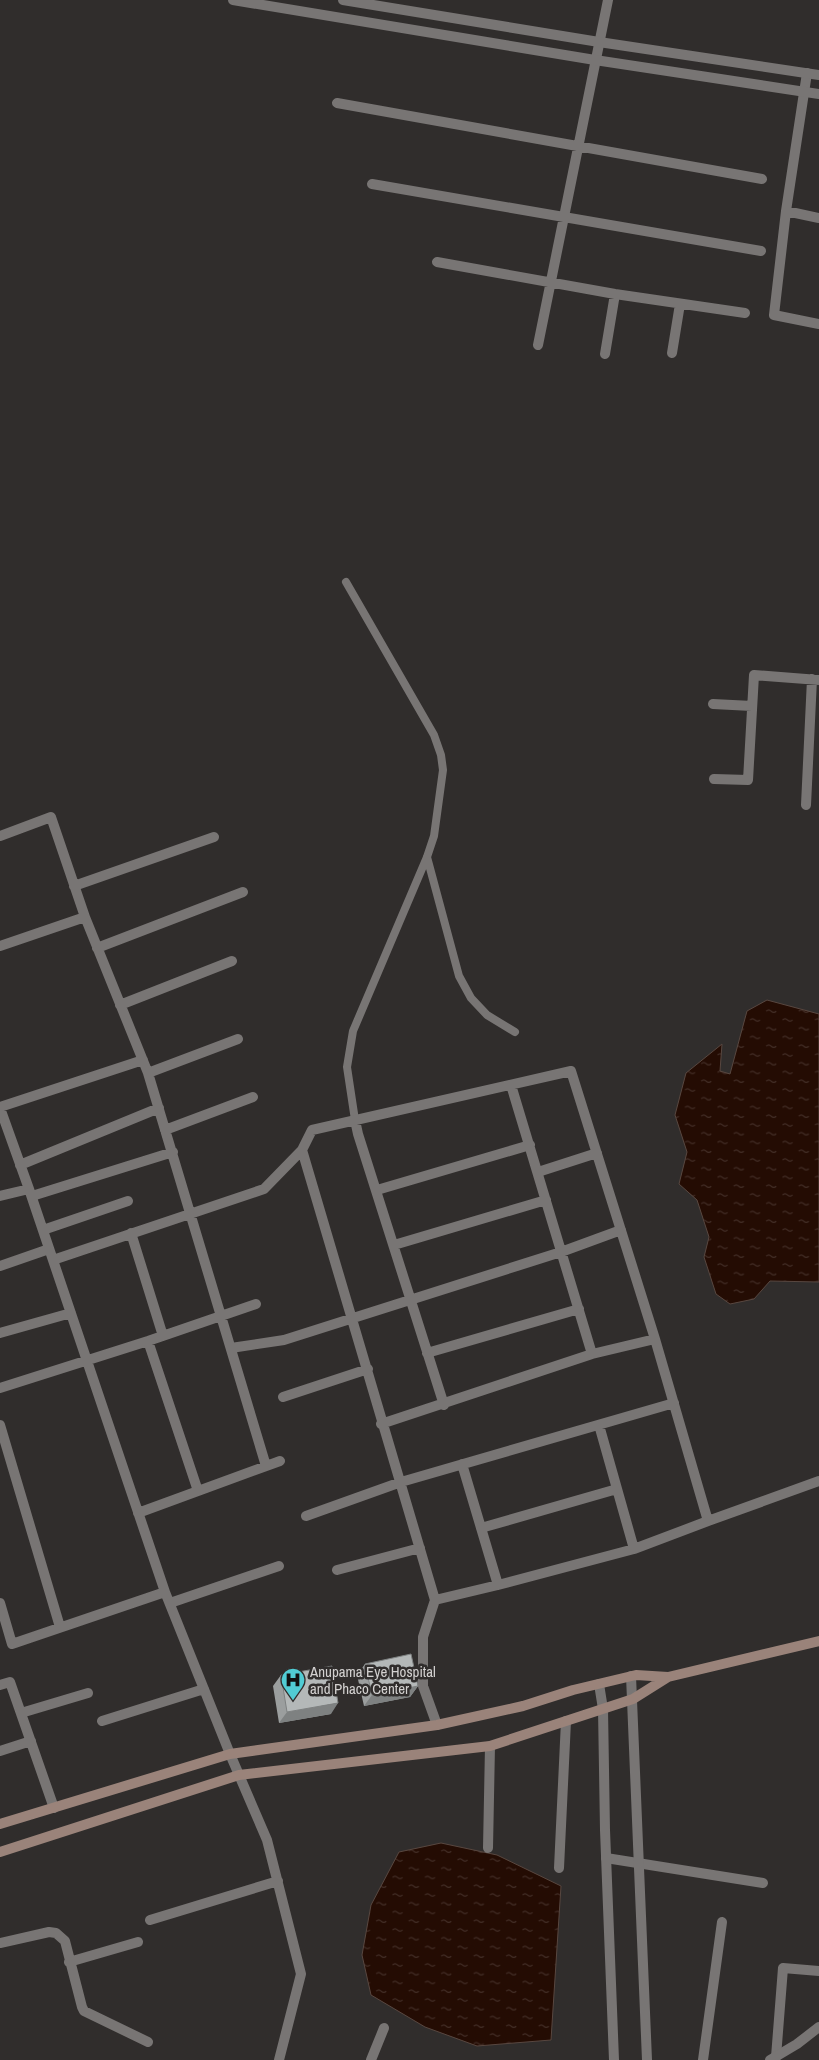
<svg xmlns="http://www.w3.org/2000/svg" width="819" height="2060" viewBox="0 0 819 2060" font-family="'Archivo Narrow',sans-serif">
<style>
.water{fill:url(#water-ripples);stroke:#584740}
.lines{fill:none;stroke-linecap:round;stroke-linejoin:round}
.service{stroke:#787574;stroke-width:8}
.minor{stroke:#787574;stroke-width:10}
.tertiary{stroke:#787574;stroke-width:10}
.secondary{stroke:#9a837a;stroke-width:10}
.wall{fill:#9b9e9e}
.shaded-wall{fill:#7e8181}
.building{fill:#b4b8b8;stroke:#7e8181}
.labels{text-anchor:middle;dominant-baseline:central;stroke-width:5;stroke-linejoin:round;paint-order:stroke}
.poi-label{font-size:15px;fill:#d3d1d0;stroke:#302d2c;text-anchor:start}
</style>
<defs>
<pattern id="water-ripples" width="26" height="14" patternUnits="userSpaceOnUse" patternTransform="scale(1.25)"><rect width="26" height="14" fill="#240c03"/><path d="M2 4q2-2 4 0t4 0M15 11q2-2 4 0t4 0" fill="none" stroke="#432e27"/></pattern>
</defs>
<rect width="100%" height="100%" fill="#302d2c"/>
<path class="water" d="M 767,1000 L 819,1014 L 819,1282 L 770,1281 L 754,1299 L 730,1304 L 716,1294 L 704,1257 L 709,1237 L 697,1200 L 679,1184 L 687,1152 L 675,1115 L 686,1073 L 722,1044 L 720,1071 L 730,1074 L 747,1011 Z
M 441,1843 L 497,1855 L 561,1886 L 551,2040 L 477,2046 L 425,2027 L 371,1995 L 362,1955 L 371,1905 L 399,1852 Z"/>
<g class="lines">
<path class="service" d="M 346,582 L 434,735 L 441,755 L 443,770 L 434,836 L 427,857 L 353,1031 L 347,1067 L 355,1120
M 427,857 L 459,976 L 471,998 L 487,1015 L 515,1032"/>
<path class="minor" d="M 807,73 L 786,211 L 774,315 L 819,324
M 337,103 L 762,179
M 372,184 L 761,251
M 786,211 L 819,218
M 437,262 L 615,294 L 745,313
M 538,345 L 608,0
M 672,353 L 680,304
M 605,354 L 615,294
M 713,704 L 752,706
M 714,779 L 748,780 L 754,675 L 819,680
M 806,805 L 812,679
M 0,836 L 51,817 L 85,917 L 148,1073 L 266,1466
M 74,886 L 214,837
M 0,946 L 85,917
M 97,948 L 243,892
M 120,1005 L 232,961
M 148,1073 L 238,1039
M 511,1085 L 592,1354
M 0,1107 L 143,1060
M 0,1108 L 29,1189 L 165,1592 L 230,1754 L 267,1840 L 301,1974 L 279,2060
M 355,1120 L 358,1134 L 444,1405
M 165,1130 L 253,1097
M 20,1165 L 159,1108
M 538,1172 L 597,1153
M 377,1190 L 530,1145
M 0,1196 L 29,1189
M 32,1196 L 173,1152
M 43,1230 L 128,1201
M 131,1233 L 163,1336
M 394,1245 L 546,1200
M 53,1260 L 264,1189 L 302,1150
M 0,1266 L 49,1249
M 0,1333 L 71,1313
M 148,1341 L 198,1491
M 231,1348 L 284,1340 L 561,1252 L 621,1230
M 427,1353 L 579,1309
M 0,1388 L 148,1341 L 256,1304
M 283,1397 L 368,1369
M 381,1424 L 592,1354 L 655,1339
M 0,1425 L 60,1627
M 599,1425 L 634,1549
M 138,1513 L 280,1461
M 306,1516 L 401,1482 L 674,1403
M 481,1528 L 617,1489
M 337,1570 L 420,1548
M 498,1585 L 634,1549 L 708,1521
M 435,1600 L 498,1585 L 462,1464
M 0,1603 L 12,1644 L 165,1592
M 170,1603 L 279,1566
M 0,1685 L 10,1682 L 54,1808
M 21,1713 L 88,1693
M 102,1721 L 204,1689
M 437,1725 L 423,1686 L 423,1637 L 435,1600 L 302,1150 L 312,1130 L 571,1071 L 655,1339 L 708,1521 L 819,1481
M 0,1751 L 31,1741
M 488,1848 L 490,1746
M 606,1858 L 763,1883
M 559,1868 L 566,1721
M 150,1920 L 278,1881
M 0,1943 L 49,1932 L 56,1933 L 65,1941 L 82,2007 L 84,2011 L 148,2042
M 69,1962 L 138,1942
M 776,2057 L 783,1968 L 819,1971
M 371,2060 L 384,2028
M 703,2060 L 722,1922"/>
<path class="tertiary" d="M 233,0 L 595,60 L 819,94
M 343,0 L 599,42 L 819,75
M 631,1676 L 647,2060
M 599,1684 L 603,1709 L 605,1830 L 614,2060
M 770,2060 L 797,2044 L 819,2027"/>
<path class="secondary" d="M 0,1824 L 230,1754 L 437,1725 L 523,1706 L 573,1690 L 636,1675 L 668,1677 L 819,1641
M 0,1852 L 239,1775 L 490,1746 L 633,1699 L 668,1677"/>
</g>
<path class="wall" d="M 365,1664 L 418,1686 L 410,1697 L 364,1706 L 357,1675 Z
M 281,1675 L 331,1714 L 279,1723 L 273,1686 Z"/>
<path class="shaded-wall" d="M 418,1686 L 410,1697 L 364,1706 L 372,1695 Z
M 338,1703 L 331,1714 L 279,1723 L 287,1712 Z"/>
<path class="building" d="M 411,1654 L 418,1686 L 372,1695 L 365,1664 Z
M 332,1666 L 338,1703 L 287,1712 L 281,1675 Z"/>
<defs>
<symbol id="hospital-pin" viewBox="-11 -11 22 30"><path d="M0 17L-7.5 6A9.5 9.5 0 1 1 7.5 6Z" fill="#51ccd4" stroke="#302d2c"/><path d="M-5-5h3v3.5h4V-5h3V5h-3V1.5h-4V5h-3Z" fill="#111"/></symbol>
</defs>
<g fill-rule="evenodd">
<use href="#hospital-pin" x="279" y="1666" width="28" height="38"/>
</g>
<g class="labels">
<g class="poi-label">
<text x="310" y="1671">Anupama Eye Hospital<tspan x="310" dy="17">and Phaco Center</tspan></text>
</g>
</g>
</svg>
